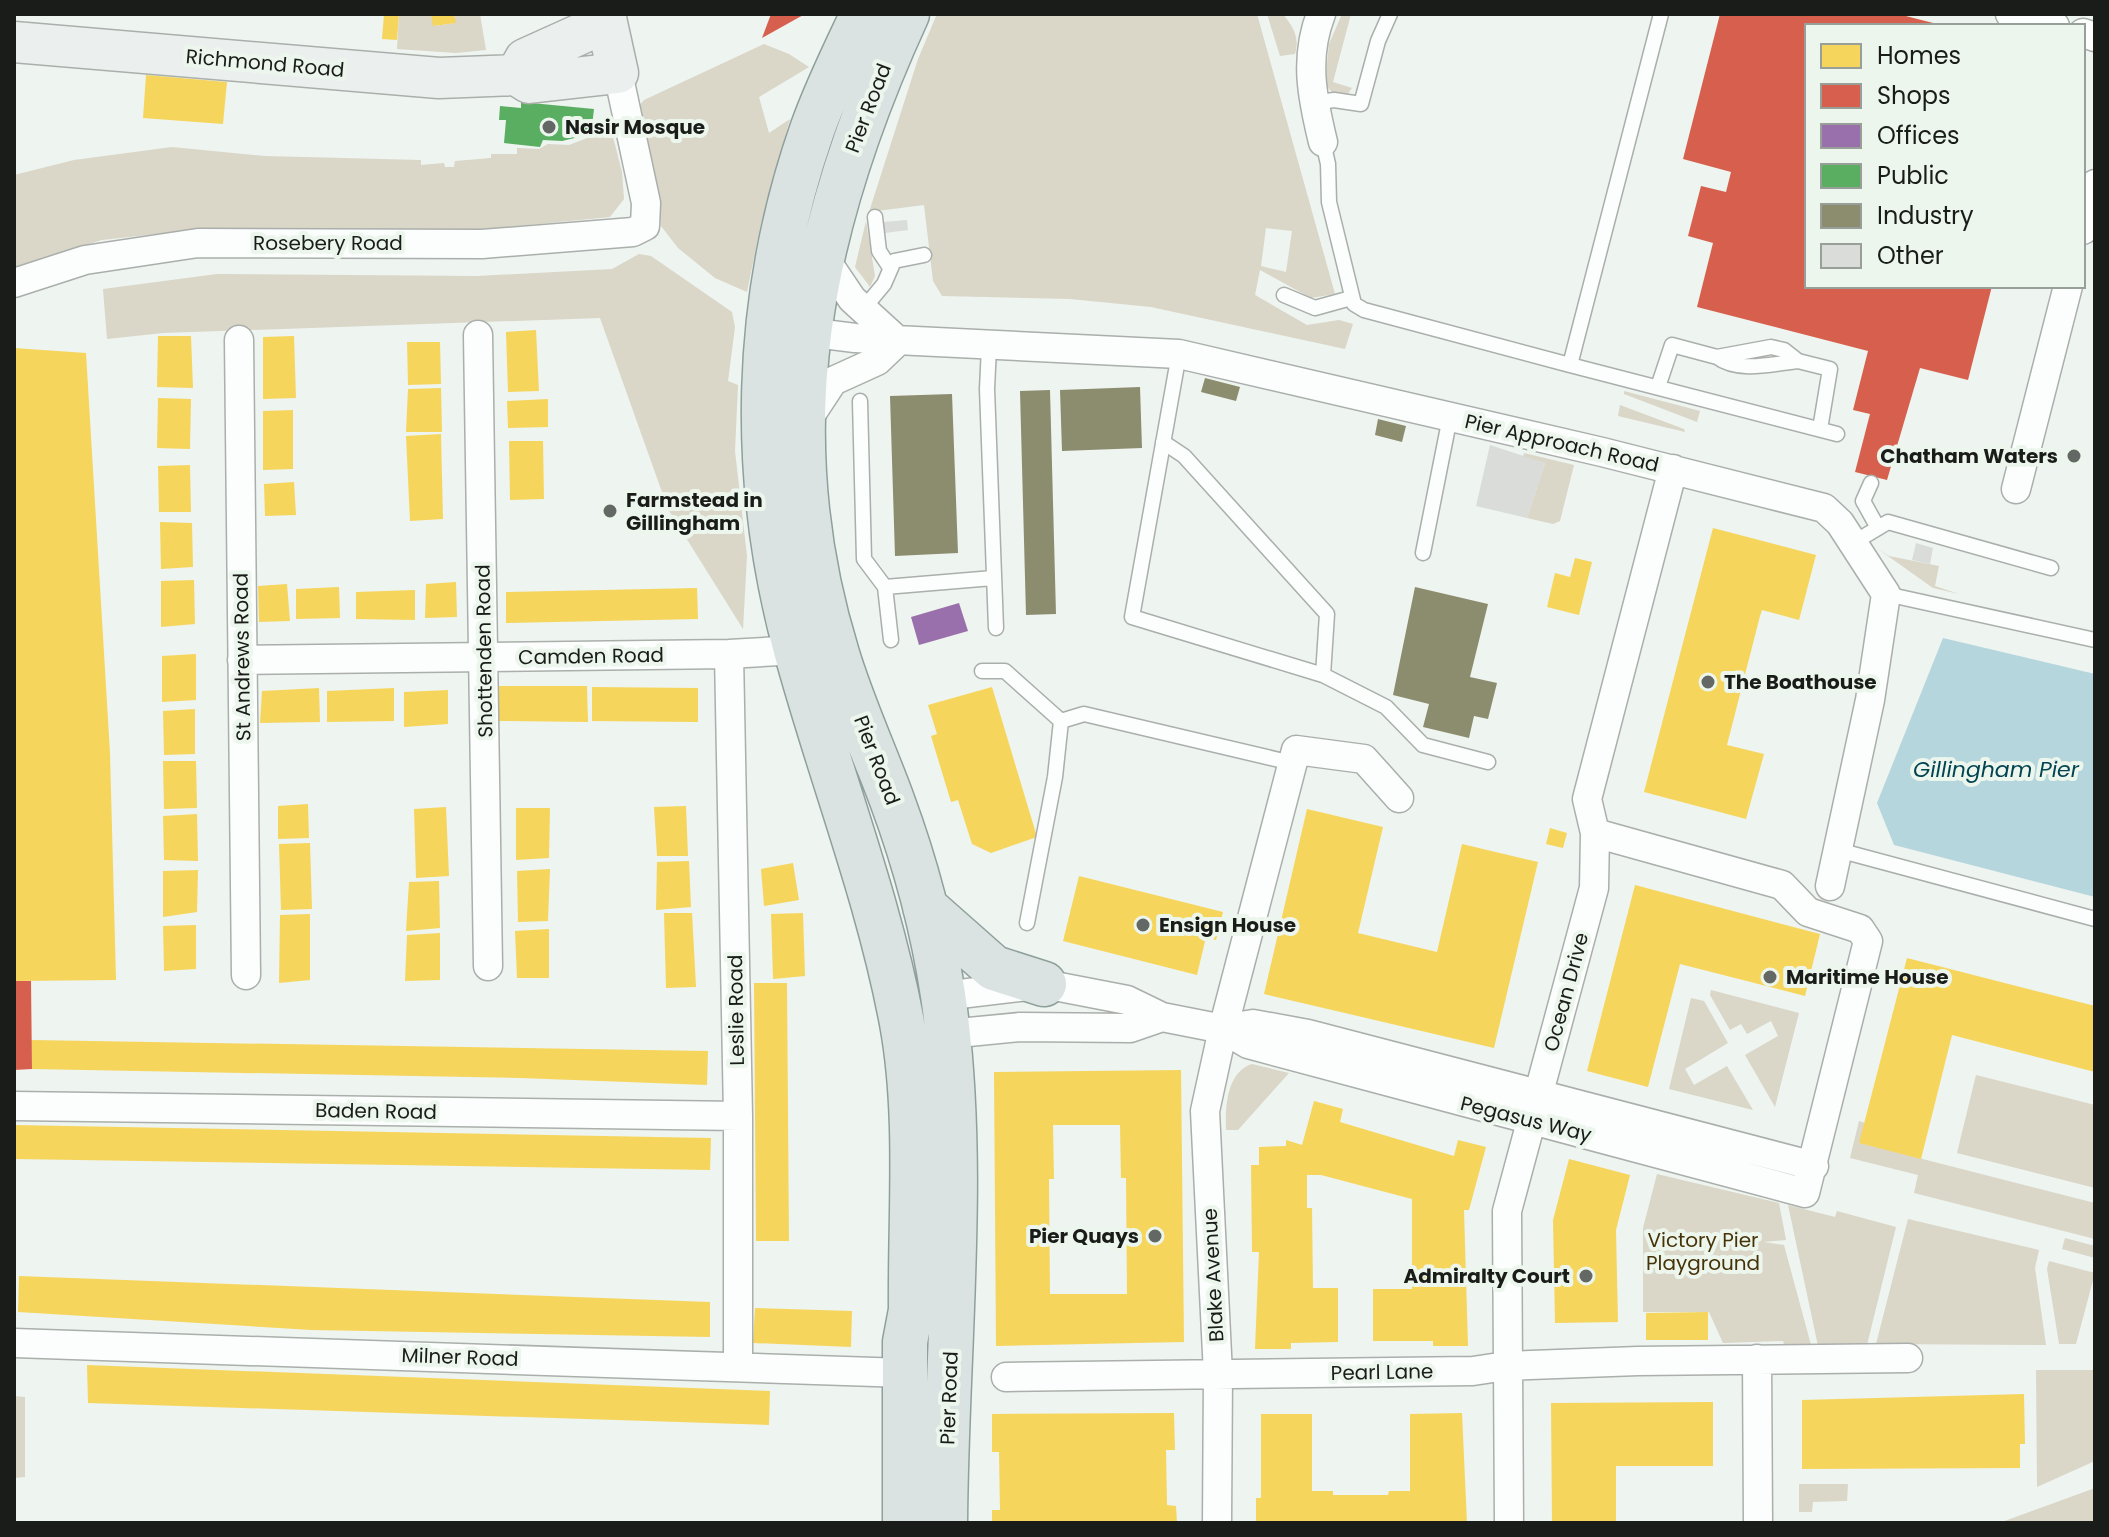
<svg xmlns="http://www.w3.org/2000/svg" width="2109" height="1537" viewBox="0 0 2109 1537" font-family="Poppins,sans-serif">
<style>
.green{fill:#dad6c8;fill-rule:evenodd}
.water{fill:#b6d6de}
.homes{fill:#f6d55c;fill-rule:evenodd}
.shops{fill:#d6604d}
.offices{fill:#9970ab}
.public{fill:#5aae61}
.industry{fill:#8c8c6e}
.building{fill:#d9dcd8}
.lines{fill:none;stroke-linecap:round;stroke-linejoin:round}
.lane-casing{stroke:#aaafab;stroke-width:17}
.street-casing{stroke:#aaafab;stroke-width:31}
.secondary-casing{stroke:#aaafab;stroke-width:43}
.primary-casing{stroke:#8fa09c;stroke-width:47}
.lane{stroke:#fcfdfd;stroke-width:14}
.street{stroke:#fcfdfd;stroke-width:28}
.secondary{stroke:#ebf0ef;stroke-width:40}
.primary{stroke:#dae3e1;stroke-width:44}
.poi-dot{fill:#646864;stroke:#ecf6ed;stroke-width:3}
.labels{text-anchor:middle;dominant-baseline:central;stroke-width:8;stroke-linejoin:round;paint-order:stroke}
.street-label{font-size:20px;fill:#191c19;stroke:#ecf6ed}
.poi-label{font-size:20px;font-weight:bold;fill:#191c19;stroke:#ecf6ed;text-anchor:start}
.park-label{font-size:20px;fill:#473308;stroke:#ecf6ed}
.water-label{font-size:22px;font-style:italic;fill:#034452;stroke:#ecf6ed}
</style>
<rect width="100%" height="100%" fill="#eef4ef"/>
<path class="green" d="M 399,14 L 431,14 L 434,26 L 455,23 L 454,14 L 480,14 L 486,50 L 456,53 L 397,49 Z
M 937,14 L 1257,14 L 1335,294 L 1311,298 L 1260,270 L 1255,295 L 1307,325 L 1339,320 L 1353,324 L 1345,349 L 1151,307 L 1070,299 L 942,296 L 933,281 L 924,205 L 869,212 L 918,59 ZM 1266,228 L 1292,231 L 1286,272 L 1261,266 Z
M 1267,14 L 1283,14 C 1293,27 1300,37 1295,54 L 1280,56 Z
M 1342,14 L 1351,14 L 1333,82 L 1352,88 L 1347,95 L 1334,94 L 1325,85 L 1329,44 Z
M 764,44 L 789,54 L 809,67 L 759,97 L 769,133 L 790,119 L 760,228 L 747,292 L 715,278 L 678,248 L 661,226 L 657,188 L 638,107 L 644,100 Z
M 611,129 L 622,172 L 624,199 L 610,217 L 477,230 L 210,228 L 102,240 L 14,267 L 14,175 L 74,160 L 172,147 L 265,156 L 421,160 L 421,165 L 444,163 L 445,167 L 454,167 L 455,161 L 491,158 L 491,154 L 517,154 L 517,148 L 539,149 L 548,144 L 569,145 Z
M 866,221 L 875,276 L 870,287 L 855,267 Z
M 639,254 L 651,256 L 732,312 L 735,327 L 728,381 L 738,385 L 735,451 L 747,556 L 743,629 L 668,509 L 600,318 L 163,333 L 107,339 L 103,289 L 217,274 L 477,276 L 612,269 Z
M 1624,391 L 1700,411 L 1697,422 L 1624,394 Z
M 1620,405 L 1684,429 L 1685,432 L 1618,416 Z
M 1524,453 L 1574,465 L 1560,521 L 1553,524 L 1527,518 L 1545,463 L 1523,457 Z
M 1878,549 L 1889,556 L 1939,566 L 1935,586 L 1959,594 L 1933,588 Z
M 1711,990 L 1799,1013 L 1775,1107 L 1745,1055 L 1778,1036 L 1771,1021 L 1747,1034 L 1741,1024 L 1730,1030 L 1710,995 Z
M 1691,998 L 1704,1001 L 1728,1043 L 1685,1069 L 1694,1085 L 1727,1066 L 1753,1110 L 1669,1089 Z
M 1252,1064 L 1289,1073 L 1238,1130 L 1226,1130 C 1225,1106 1227,1072 1252,1064 Z
M 1976,1075 L 2095,1105 L 2095,1188 L 1957,1153 Z
M 1859,1121 L 1865,1123 L 1860,1143 L 2095,1203 L 2095,1239 L 1914,1193 L 1918,1175 L 1850,1158 Z
M 1657,1174 L 1779,1203 L 1786,1240 L 1764,1242 L 1784,1245 L 1811,1345 L 1785,1347 L 1783,1341 L 1723,1343 L 1709,1312 L 1643,1312 L 1643,1228 Z
M 1788,1205 L 1835,1217 L 1837,1211 L 1896,1227 L 1867,1345 L 1818,1346 Z
M 1908,1219 L 2039,1250 L 2035,1268 L 2046,1345 L 1876,1344 Z
M 2065,1238 L 2095,1246 L 2095,1258 L 2062,1249 Z
M 2049,1261 L 2095,1273 L 2076,1344 L 2059,1344 L 2047,1269 Z
M 2036,1370 L 2095,1370 L 2095,1461 L 2037,1487 Z
M 14,1396 L 25,1397 L 25,1477 L 14,1478 Z
M 1799,1484 L 1848,1484 L 1847,1501 L 1813,1502 L 1812,1512 L 1799,1512 Z
M 2095,1488 L 2095,1523 L 1999,1523 Z"/>
<path class="water" d="M 1943,638 L 2095,674 L 2095,897 L 1894,845 L 1877,803 Z"/>
<path class="homes" d="M 384,14 L 399,14 L 397,40 L 382,39 Z
M 431,14 L 454,14 L 456,23 L 433,26 Z
M 146,75 L 227,82 L 223,124 L 143,118 Z
M 536,330 L 539,391 L 508,392 L 506,332 Z
M 158,336 L 191,336 L 193,388 L 157,387 Z
M 294,336 L 296,398 L 263,399 L 263,337 Z
M 407,342 L 440,342 L 441,384 L 408,385 Z
M 14,348 L 86,353 L 110,753 L 116,980 L 14,981 Z
M 441,388 L 442,432 L 406,432 L 408,389 Z
M 158,398 L 191,399 L 190,449 L 157,448 Z
M 548,399 L 548,427 L 508,428 L 507,401 Z
M 293,410 L 293,469 L 263,470 L 263,411 Z
M 441,434 L 443,519 L 410,521 L 406,436 Z
M 509,441 L 543,441 L 544,499 L 510,500 Z
M 190,465 L 191,512 L 159,512 L 158,466 Z
M 294,482 L 296,515 L 265,516 L 264,484 Z
M 160,522 L 192,523 L 193,567 L 161,569 Z
M 1713,528 L 1816,555 L 1799,620 L 1762,610 L 1760,616 L 1727,745 L 1764,754 L 1746,819 L 1644,792 Z
M 1575,558 L 1592,562 L 1579,615 L 1547,607 L 1555,573 L 1570,577 Z
M 194,580 L 195,624 L 161,627 L 161,581 Z
M 456,582 L 457,617 L 425,618 L 426,584 Z
M 287,584 L 290,621 L 259,622 L 258,586 Z
M 339,587 L 340,618 L 296,619 L 296,589 Z
M 697,588 L 698,619 L 506,623 L 506,592 Z
M 415,590 L 415,620 L 356,619 L 356,592 Z
M 196,654 L 196,700 L 162,702 L 162,656 Z
M 499,686 L 587,686 L 588,722 L 499,721 Z
M 592,687 L 698,688 L 698,722 L 592,721 Z
M 992,687 L 1037,837 L 991,853 L 972,844 L 958,800 L 951,802 L 931,736 L 937,734 L 928,705 Z
M 319,688 L 320,722 L 260,723 L 262,691 Z
M 394,688 L 394,721 L 327,722 L 327,691 Z
M 448,690 L 448,724 L 404,727 L 404,692 Z
M 195,709 L 195,754 L 164,755 L 163,711 Z
M 163,761 L 196,761 L 197,808 L 164,809 Z
M 308,804 L 309,838 L 278,839 L 278,806 Z
M 686,806 L 688,856 L 657,856 L 654,807 Z
M 446,807 L 449,876 L 416,878 L 414,809 Z
M 516,808 L 550,808 L 549,858 L 516,860 Z
M 1307,809 L 1383,827 L 1358,933 L 1437,952 L 1462,844 L 1538,862 L 1494,1048 L 1264,994 Z
M 197,814 L 198,861 L 164,860 L 163,816 Z
M 1550,828 L 1567,833 L 1563,848 L 1546,844 Z
M 310,843 L 312,909 L 281,910 L 279,844 Z
M 689,861 L 691,907 L 656,910 L 657,862 Z
M 793,863 L 799,900 L 764,906 L 761,869 Z
M 550,869 L 548,921 L 518,922 L 517,871 Z
M 198,870 L 197,912 L 163,917 L 163,871 Z
M 1079,876 L 1223,912 L 1216,940 L 1206,937 L 1197,975 L 1063,941 Z
M 439,881 L 440,928 L 406,931 L 409,882 Z
M 1635,885 L 1820,934 L 1805,996 L 1680,964 L 1648,1087 L 1587,1071 Z
M 664,913 L 692,913 L 696,987 L 666,988 Z
M 803,913 L 805,976 L 773,979 L 771,914 Z
M 310,914 L 310,980 L 279,983 L 280,915 Z
M 196,925 L 196,969 L 164,971 L 163,926 Z
M 549,929 L 549,978 L 517,978 L 515,931 Z
M 440,933 L 440,980 L 405,981 L 407,935 Z
M 1907,958 L 2095,1006 L 2095,1072 L 1952,1035 L 1921,1159 L 1859,1143 Z
M 754,983 L 787,983 L 789,1241 L 756,1241 Z
M 31,1040 L 708,1051 L 707,1085 L 520,1078 L 32,1069 Z
M 1181,1070 L 1184,1342 L 996,1346 L 994,1072 ZM 1053,1125 L 1120,1125 L 1121,1178 L 1126,1178 L 1127,1294 L 1050,1294 L 1049,1179 L 1054,1179 Z
M 1314,1101 L 1343,1109 L 1340,1122 L 1454,1156 L 1458,1140 L 1486,1147 L 1469,1210 L 1464,1210 L 1468,1346 L 1433,1346 L 1433,1341 L 1373,1341 L 1373,1289 L 1412,1289 L 1412,1199 L 1321,1175 L 1307,1175 L 1307,1208 L 1312,1208 L 1313,1288 L 1338,1288 L 1338,1342 L 1291,1343 L 1291,1349 L 1255,1349 L 1259,1252 L 1252,1252 L 1251,1165 L 1259,1165 L 1259,1147 L 1286,1146 L 1286,1140 L 1302,1145 Z
M 14,1125 L 711,1138 L 710,1170 L 14,1159 Z
M 1569,1159 L 1630,1175 L 1616,1230 L 1618,1322 L 1555,1323 L 1553,1220 Z
M 19,1276 L 710,1302 L 710,1337 L 311,1330 L 18,1312 Z
M 755,1308 L 852,1311 L 851,1347 L 753,1343 Z
M 1708,1312 L 1708,1340 L 1646,1340 L 1646,1313 Z
M 87,1365 L 770,1391 L 769,1425 L 88,1403 Z
M 2024,1394 L 2025,1444 L 2020,1444 L 2020,1468 L 1802,1469 L 1802,1400 Z
M 1713,1402 L 1713,1466 L 1616,1466 L 1616,1523 L 1552,1523 L 1551,1403 Z
M 1174,1413 L 1175,1450 L 1166,1450 L 1167,1505 L 1176,1506 L 1177,1523 L 992,1523 L 992,1510 L 1000,1510 L 999,1452 L 992,1452 L 992,1414 Z
M 1462,1413 L 1467,1523 L 1256,1523 L 1256,1498 L 1261,1498 L 1261,1414 L 1312,1414 L 1312,1491 L 1333,1491 L 1333,1495 L 1388,1495 L 1389,1491 L 1410,1491 L 1410,1414 Z"/>
<path class="shops" d="M 771,14 L 805,14 L 762,38 Z
M 1720,14 L 1898,14 L 1941,25 L 1807,26 L 1807,286 L 1992,286 L 1968,380 L 1920,368 L 1887,480 L 1855,472 L 1870,414 L 1853,410 L 1868,351 L 1697,307 L 1713,243 L 1688,236 L 1701,186 L 1726,192 L 1731,172 L 1683,159 Z
M 14,981 L 31,981 L 32,1069 L 14,1070 Z"/>
<path class="offices" d="M 959,603 L 968,631 L 919,645 L 911,617 Z"/>
<path class="public" d="M 521,102 L 594,109 L 591,134 L 562,141 L 543,140 L 540,147 L 504,143 L 506,120 L 499,120 L 500,106 L 521,108 Z"/>
<path class="industry" d="M 1205,378 L 1240,387 L 1236,401 L 1201,392 Z
M 1140,387 L 1142,448 L 1062,451 L 1060,390 Z
M 1050,390 L 1056,614 L 1026,615 L 1020,391 Z
M 952,394 L 958,553 L 895,556 L 890,396 Z
M 1378,419 L 1406,426 L 1402,442 L 1375,435 Z
M 1415,587 L 1488,604 L 1470,677 L 1497,683 L 1488,719 L 1474,716 L 1469,738 L 1423,727 L 1429,704 L 1393,695 Z"/>
<path class="building" d="M 907,220 L 908,230 L 885,233 L 883,222 Z
M 1490,445 L 1545,463 L 1527,518 L 1476,506 Z
M 1916,543 L 1933,548 L 1930,564 L 1912,560 Z"/>
<g class="lines">
<defs>
<path id="lane" d="M 1313,103 L 1334,100 L 1361,104 L 1378,41 L 1390,14
M 1323,142 L 1328,164 L 1329,202 L 1354,304 L 1364,310 L 1570,365 L 1661,14
M 875,217 L 879,251 L 889,266
M 1284,295 L 1315,308 L 1351,298
M 864,308 L 884,284 L 894,261 L 924,255
M 989,347 L 987,389 L 996,628
M 1717,357 C 1738,373 1772,364 1798,361
M 1570,365 L 1837,434
M 1658,387 L 1672,345 L 1717,357 L 1771,347 L 1784,350 L 1798,361 L 1830,369 L 1820,429
M 860,401 L 864,559 L 885,587 L 891,640
M 1163,442 L 1184,456 L 1327,614 L 1323,675 L 1132,617 L 1179,354
M 1871,483 L 1863,501 L 1878,528
M 1853,543 L 1888,522 L 2051,568
M 1423,553 L 1450,417
M 885,587 L 993,578
M 1886,594 L 2095,640
M 982,671 L 1005,671 L 1061,721
M 1323,675 L 1386,707 L 1423,745 L 1488,762
M 1838,850 L 2095,919
M 1027,923 L 1055,777 L 1061,721 L 1084,714 L 1292,763"/>
<path id="street" d="M 1321,14 C 1304,58 1312,97 1323,142
M 2010,14 L 2055,26
M 2083,33 L 2095,37
M 2083,230 L 2095,184
M 821,253 L 852,299 L 898,341
M 14,283 L 85,260 L 198,243 L 482,244 L 633,232 L 645,226 L 646,203 L 618,73
M 795,326 L 807,332 L 855,338 L 1179,354 L 1602,452 L 1824,508 L 1840,523 L 1886,594 L 1870,700 L 1830,886
M 478,335 L 488,966
M 239,340 L 246,975
M 808,419 L 833,381 L 877,361 L 898,341
M 2016,489 L 2068,286
M 729,654 L 738,1116 L 738,1365
M 242,660 L 729,654 L 796,650
M 943,996 L 1044,984 L 1127,1000 L 1162,1017 L 1223,1029 L 1248,1044 L 1805,1193 L 1868,941 L 1860,929 L 1808,912 L 1782,885 L 1595,833
M 1223,1029 L 1253,1024 L 1308,1034 L 1814,1166
M 948,1034 L 1020,1027 L 1130,1028 L 1162,1017
M 14,1106 L 738,1116
M 14,1343 L 905,1373
M 1757,1359 L 1758,1523
M 1006,1377 L 1473,1371 L 1506,1366 L 1638,1361 L 1908,1358
M 1217,1523 L 1218,1374 L 1205,1111 L 1223,1029 L 1296,750 L 1364,759 L 1399,798
M 1509,1523 L 1507,1211 L 1594,888 L 1595,833 L 1587,799 L 1673,469"/>
<path id="secondary" d="M 14,42 L 439,78 L 516,75 L 529,83 L 618,73 L 605,14
M 516,75 L 525,59 L 607,22"/>
<path id="primary" d="M 863,14 C 845,52 826,90 812,130 C 753,299 749,477 796,650 C 830,775 878,895 902,1023 C 919,1116 910,1215 911,1310 L 905,1342 L 905,1523
M 907,14 C 811,223 767,428 837,654 C 852,704 874,751 892,800 C 915,862 933,929 943,995 C 968,1169 946,1348 945,1523
M 925,907 L 994,968 L 1044,984"/>
</defs>
<use href="#lane" class="lane-casing"/>
<use href="#street" class="street-casing"/>
<use href="#secondary" class="secondary-casing"/>
<use href="#primary" class="primary-casing"/>
<use href="#lane" class="lane"/>
<use href="#street" class="street"/>
<use href="#secondary" class="secondary"/>
<use href="#primary" class="primary"/>
</g>
<g class="poi-dot">
<circle cx="549" cy="127" r="8"/>
<circle cx="2074" cy="456" r="8"/>
<circle cx="610" cy="511" r="8"/>
<circle cx="1708" cy="682" r="8"/>
<circle cx="1143" cy="925" r="8"/>
<circle cx="1770" cy="977" r="8"/>
<circle cx="1155" cy="1236" r="8"/>
<circle cx="1586" cy="1276" r="8"/>
</g>
<g class="labels">
<g class="street-label">
<text transform="translate(265 63) rotate(5)">Richmond Road</text>
<text transform="translate(868 108) rotate(-69)">Pier Road</text>
<text x="328" y="243">Rosebery Road</text>
<text transform="translate(1562 443) rotate(13)">Pier Approach Road</text>
<text transform="translate(484 651) rotate(-91)">Shottenden Road</text>
<text transform="translate(591 656) rotate(-1)">Camden Road</text>
<text transform="translate(242 657) rotate(-91)">St Andrews Road</text>
<text transform="translate(877 760) rotate(69)">Pier Road</text>
<text transform="translate(1566 992) rotate(-75)">Ocean Drive</text>
<text transform="translate(736 1010) rotate(-91)">Leslie Road</text>
<text transform="translate(376 1111) rotate(1)">Baden Road</text>
<text transform="translate(1526 1119) rotate(14)">Pegasus Way</text>
<text transform="translate(1213 1275) rotate(-93)">Blake Avenue</text>
<text transform="translate(460 1357) rotate(2)">Milner Road</text>
<text transform="translate(1382 1372) rotate(-1)">Pearl Lane</text>
<text transform="translate(949 1398) rotate(-88)">Pier Road</text>
</g>
<g class="poi-label">
<text x="565" y="127">Nasir Mosque</text>
<text x="2058" y="456" text-anchor="end">Chatham Waters</text>
<text x="626" y="500">Farmstead in<tspan x="626" dy="23">Gillingham</tspan></text>
<text x="1724" y="682">The Boathouse</text>
<text x="1159" y="925">Ensign House</text>
<text x="1786" y="977">Maritime House</text>
<text x="1139" y="1236" text-anchor="end">Pier Quays</text>
<text x="1570" y="1276" text-anchor="end">Admiralty Court</text>
</g>
<g class="park-label">
<text x="1703" y="1240">Victory Pier<tspan x="1703" dy="23">Playground</tspan></text>
</g>
<g class="water-label">
<text x="1996" y="769">Gillingham Pier</text>
</g>
</g>
<rect width="2109" height="1537" fill="none" stroke="#191c19" stroke-width="32"/>
<rect x="1805" y="24" width="280" height="264" fill="#ecf6ed" stroke="#989f98" stroke-width="2"/>
<rect x="1821" y="44" width="40" height="24" fill="#f6d55c" stroke="#989f98" stroke-width="2"/>
<text x="1877" y="64" font-size="24" fill="#191c19">Homes</text>
<rect x="1821" y="84" width="40" height="24" fill="#d6604d" stroke="#989f98" stroke-width="2"/>
<text x="1877" y="104" font-size="24" fill="#191c19">Shops</text>
<rect x="1821" y="124" width="40" height="24" fill="#9970ab" stroke="#989f98" stroke-width="2"/>
<text x="1877" y="144" font-size="24" fill="#191c19">Offices</text>
<rect x="1821" y="164" width="40" height="24" fill="#5aae61" stroke="#989f98" stroke-width="2"/>
<text x="1877" y="184" font-size="24" fill="#191c19">Public</text>
<rect x="1821" y="204" width="40" height="24" fill="#8c8c6e" stroke="#989f98" stroke-width="2"/>
<text x="1877" y="224" font-size="24" fill="#191c19">Industry</text>
<rect x="1821" y="244" width="40" height="24" fill="#d9dcd8" stroke="#989f98" stroke-width="2"/>
<text x="1877" y="264" font-size="24" fill="#191c19">Other</text>
</svg>
